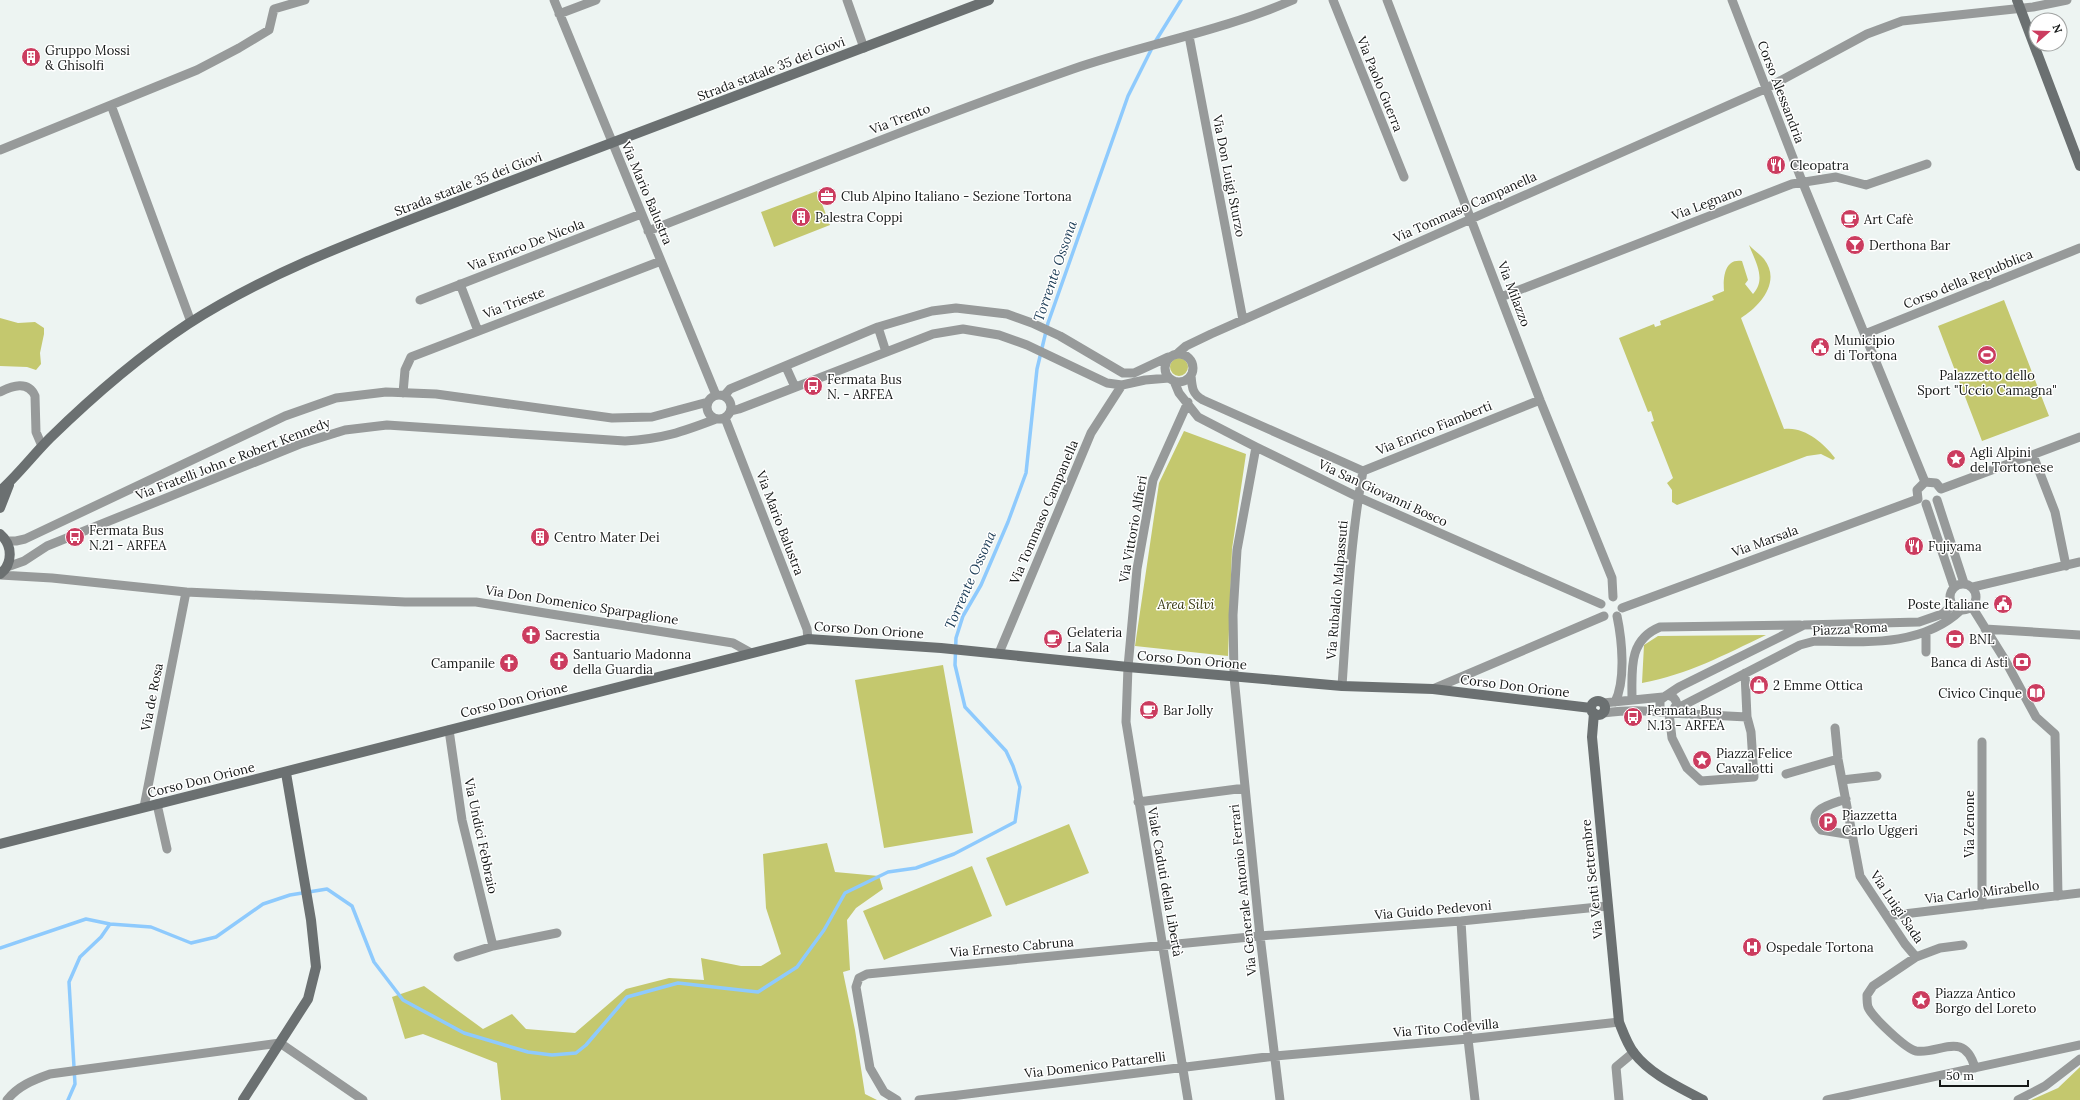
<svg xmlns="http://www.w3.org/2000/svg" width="2080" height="1100" viewBox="0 0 2080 1100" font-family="Lora,serif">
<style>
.green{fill:#c4c86e}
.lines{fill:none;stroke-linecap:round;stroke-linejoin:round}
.stream{stroke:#8ecafd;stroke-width:3.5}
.street{stroke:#979a9a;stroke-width:9}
.secondary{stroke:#6b7071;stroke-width:10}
.labels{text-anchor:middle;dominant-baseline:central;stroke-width:3;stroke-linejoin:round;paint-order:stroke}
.poi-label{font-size:13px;fill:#151817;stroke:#fff;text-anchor:start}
.street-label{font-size:13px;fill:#151817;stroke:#fff}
.park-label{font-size:13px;font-style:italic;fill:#33340b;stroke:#fff}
.water-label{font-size:14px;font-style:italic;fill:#193a54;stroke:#fff}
</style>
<rect width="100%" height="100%" fill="#edf4f2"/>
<path class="green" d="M 817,191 L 830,225 L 774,247 L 761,212 Z
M 1749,245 C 1753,250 1760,254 1764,259 C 1782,282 1759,307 1741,318 L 1784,429 C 1804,426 1824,443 1835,458 L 1833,460 L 1821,454 L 1807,456 L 1677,505 L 1672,502 L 1672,490 L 1667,483 L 1673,478 L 1651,422 L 1654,421 L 1651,411 L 1648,412 L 1619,338 L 1654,324 L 1655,327 L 1661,325 L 1660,321 L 1714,300 L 1712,296 L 1724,291 C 1723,279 1724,258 1742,261 L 1748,280 L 1745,284 L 1753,294 C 1767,279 1755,261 1749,245 Z
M 2004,300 L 2049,416 L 1982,441 L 1938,326 Z
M 0,318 L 18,323 L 35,322 L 44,328 L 44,334 L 40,353 L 41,364 L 36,370 L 27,367 L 0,366 Z
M1170 367a9 9 0 1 1 18 0a9 9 0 1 1-18 0Z
M 1184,431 L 1246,454 L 1232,549 L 1228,656 L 1135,646 L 1159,483 Z
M 1766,635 C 1724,655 1689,674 1642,683 L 1644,645 L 1658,636 Z
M 943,665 L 973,833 L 884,848 L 855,680 Z
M 1069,824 L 1089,873 L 1006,906 L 986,858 Z
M 827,843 L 835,872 L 879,876 L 883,889 L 856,908 L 847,920 L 850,970 L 843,972 L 855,1030 L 865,1094 L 877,1100 L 501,1100 L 497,1063 L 423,1034 L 405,1039 L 392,997 L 424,986 L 483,1029 L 512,1014 L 526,1029 L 575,1033 L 626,989 L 669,978 L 704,980 L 701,958 L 741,966 L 761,966 L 781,954 L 766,908 L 763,854 Z
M 972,866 L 992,916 L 884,960 L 863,911 Z
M 2080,1067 L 2080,1100 L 2031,1100 L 2058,1088 Z"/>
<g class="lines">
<path class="stream" d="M 1155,42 L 1181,0
M 0,948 L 86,919 L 110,924 L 151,927 L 191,943 L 216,937 L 263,904 L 290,895 L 327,889 L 352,906 L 374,962 L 403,1000 L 464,1033 L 528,1052 L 552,1055 L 576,1053 L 586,1045 L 627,997 L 678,983 L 758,992 L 797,967 L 824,930 L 845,893 L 888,872 L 916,868 L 954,854 L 1015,822 L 1020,787 L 1013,766 L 1006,751 L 965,707 L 955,665 L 956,638 L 963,616 L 981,585 L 1008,522 L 1026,473 L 1037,369 L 1048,323 L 1128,96 L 1152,48
M 68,1100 L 75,1084 L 69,982 L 80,957 L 101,937 L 110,924"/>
<path class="street" d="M 554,0 L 716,395
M 847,0 L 864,48
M 1333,0 L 1404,177
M 1387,0 L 1540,400 L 1612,578 L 1613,597
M 1732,0 L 1802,181 L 1925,482
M 559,14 L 596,0
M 1189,36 L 1243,320
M 111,105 L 197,70 L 239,48 L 269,30 L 274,9 L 305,0
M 0,150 L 111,105 L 191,322
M 648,231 C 790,176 930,119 1073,69 C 1146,44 1222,31 1293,0
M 460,284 L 478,331
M 1501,297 L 1792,184 L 1836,177 L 1866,185 L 1927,164
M 420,300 L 641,214
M 878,327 L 886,352
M 1865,334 L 2080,248
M 1178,353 L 1186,346 L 1211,334 L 1765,89 L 1867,34 L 1902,21 L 2033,7 L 2067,0
M1165 368a14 14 0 1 1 28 0a14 14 0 1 1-28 0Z
M 786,367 L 795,387
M 1191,375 C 1192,387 1192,394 1203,400 L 1363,471
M 1174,381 L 1179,393 L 1198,417 L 1256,447 L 1358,497 L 1601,604
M 0,392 C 12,386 28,380 35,396 L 36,432 L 42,446
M 403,393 L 405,370 L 411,357 L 661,261
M707 407a12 12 0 1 1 24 0a12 12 0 1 1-24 0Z
M 724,396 L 730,389 L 878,327 L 932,311 L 956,308 L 1007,314 L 1032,323 L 1060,336 L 1123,373 L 1134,373 L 1168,357
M 731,411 L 739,409 L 933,334 L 963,329 L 999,335 L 1027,345 L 1107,383 L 1122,385 L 1145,380 L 1169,378
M 725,418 L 807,629 L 808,639
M 1256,447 L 1237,550 L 1233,615 L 1234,677 L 1260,936 L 1280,1100
M 2033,455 L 2055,512 L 2066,566
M 1941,489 L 2080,437
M 1918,499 L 1917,490 L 1925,482 L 1936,483 L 1941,489
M 1937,500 L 1964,583
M 1926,504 L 1954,587
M 6,541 L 16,541 L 25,539 L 285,416 L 336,398 L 386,392 L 436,394 L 612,418 L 652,417 L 708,402
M 7,567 L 24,561 L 47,546 L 300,444 L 345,430 L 387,425 L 625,441 C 662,439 682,432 716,419
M 0,575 L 52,578 L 186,592 L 405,602 L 476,602 L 733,643 L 751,653
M1950 597a13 13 0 1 1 26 0a13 13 0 1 1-26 0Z
M 1973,587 L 2080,562
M 1972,607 L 2005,660 L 2036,717 L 2055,734 L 2058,896
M 1622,608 L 1918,499
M 1985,629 L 2080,635
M 1926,632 L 1926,652
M 999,653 L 1091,433 L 1122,385
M 1342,686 C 1347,614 1350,541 1363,471 L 1540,400
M 1433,689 L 1604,616
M 1667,695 L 1679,687 L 1804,625 L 1919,622 L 1942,614 L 1953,605
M 1632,699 C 1632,670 1628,640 1660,627 L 1800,625
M 1615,702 C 1626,680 1622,640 1617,616
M 1603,703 L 1663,697
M 1676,709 L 1800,645 L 1815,641 C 1865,642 1922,647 1961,610
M 1662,711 L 1660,708 L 1660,700 L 1667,695 C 1673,696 1675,698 1677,704 L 1672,712
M 1603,713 C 1628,710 1644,710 1669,713 L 1747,717
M 1669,713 L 1672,738 L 1687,768 L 1701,781 L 1754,777 L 1751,732 L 1747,717 L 1745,673
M 1835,728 L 1838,759 L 1860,876 L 1905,944 L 1916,957
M 449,730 L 462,820 L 493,946
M 1982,742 L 1982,905
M 1786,774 L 1838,759
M 1842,780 L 1877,776
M 1846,799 C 1832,804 1802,810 1821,830 L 1852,835
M 1138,802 L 1245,788
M 157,804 L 167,849
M 144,807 L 186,592
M 1887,916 L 2080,893
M 1461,921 L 1468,1039 L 1475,1100
M 1963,945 L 1940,948 L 1916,957 L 1873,986 L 1867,995 C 1867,998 1867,1004 1868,1007 C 1872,1017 1906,1049 1916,1051 C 1939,1055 1964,1029 1975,1068
M 458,957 L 493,946 L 557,933
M 7,1100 C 18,1086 33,1080 50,1074 L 280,1043 L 363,1100
M 897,1100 L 884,1092 L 870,1068 L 856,987 L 859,978 L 867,974 L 1260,936 L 1461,921 L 1608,906
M 919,1100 L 1275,1056 L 1468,1039 L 1619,1022
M 1188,1100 L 1126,722 L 1128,667 L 1137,569 L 1153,480 L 1188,402
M 1619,1100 L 1616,1067 L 1634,1052
M 1827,1100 L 2080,1045
M 2018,1100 L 2045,1086 L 2080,1059"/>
<path class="secondary" d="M 2017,0 L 2080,166
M 0,491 C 18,475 33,455 50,438 C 93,396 138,357 188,324 C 283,263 391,228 495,187 C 659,124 824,63 989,0
M 0,508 L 9,485
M 0,534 C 13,545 13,564 0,574
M1591 708a7 7 0 1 1 14 0a7 7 0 1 1-14 0Z
M 1594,713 L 1592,737 L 1619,1022 C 1623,1032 1627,1044 1634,1053 C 1651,1075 1679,1087 1703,1100
M 0,844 L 808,639 L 941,648 L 1128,667 L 1342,686 L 1433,689 L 1591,708
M 243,1100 L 308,999 L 316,967 L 311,920 L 286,773"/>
</g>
<defs>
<symbol id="building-disc" viewBox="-11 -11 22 22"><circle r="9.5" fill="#cb3c5f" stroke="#fff"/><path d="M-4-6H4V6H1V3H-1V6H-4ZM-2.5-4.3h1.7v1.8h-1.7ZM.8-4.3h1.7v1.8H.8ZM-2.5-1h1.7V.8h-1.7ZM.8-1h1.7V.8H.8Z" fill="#fff"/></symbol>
<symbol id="restaurant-disc" viewBox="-11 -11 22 22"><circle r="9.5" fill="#cb3c5f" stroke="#fff"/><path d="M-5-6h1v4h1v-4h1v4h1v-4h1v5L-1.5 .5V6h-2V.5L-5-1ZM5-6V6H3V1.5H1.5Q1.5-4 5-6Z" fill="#fff"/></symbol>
<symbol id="office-disc" viewBox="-11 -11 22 22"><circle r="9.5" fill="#cb3c5f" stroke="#fff"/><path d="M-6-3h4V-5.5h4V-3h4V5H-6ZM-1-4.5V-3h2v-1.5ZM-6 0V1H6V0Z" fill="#fff"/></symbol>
<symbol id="cafe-disc" viewBox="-11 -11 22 22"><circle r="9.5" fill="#cb3c5f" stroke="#fff"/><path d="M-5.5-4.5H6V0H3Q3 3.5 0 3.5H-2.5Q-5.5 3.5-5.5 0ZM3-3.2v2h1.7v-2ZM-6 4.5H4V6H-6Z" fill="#fff"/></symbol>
<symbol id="bar-disc" viewBox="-11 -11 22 22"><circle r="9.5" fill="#cb3c5f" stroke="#fff"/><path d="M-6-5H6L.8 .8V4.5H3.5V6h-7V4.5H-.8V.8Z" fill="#fff"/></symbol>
<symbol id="civic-disc" viewBox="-11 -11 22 22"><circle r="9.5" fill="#cb3c5f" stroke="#fff"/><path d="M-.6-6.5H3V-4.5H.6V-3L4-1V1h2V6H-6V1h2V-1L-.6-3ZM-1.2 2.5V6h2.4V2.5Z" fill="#fff"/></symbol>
<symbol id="stadium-disc" viewBox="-11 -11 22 22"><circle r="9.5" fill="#cb3c5f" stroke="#fff"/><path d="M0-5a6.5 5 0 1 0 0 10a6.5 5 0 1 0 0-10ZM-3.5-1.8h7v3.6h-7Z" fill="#fff"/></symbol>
<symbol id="bus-disc" viewBox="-11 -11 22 22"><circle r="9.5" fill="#cb3c5f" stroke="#fff"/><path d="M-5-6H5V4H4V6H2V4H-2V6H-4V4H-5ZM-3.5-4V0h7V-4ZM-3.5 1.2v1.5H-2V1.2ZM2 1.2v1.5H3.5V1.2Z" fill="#fff"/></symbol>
<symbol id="sight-disc" viewBox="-11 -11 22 22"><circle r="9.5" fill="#cb3c5f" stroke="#fff"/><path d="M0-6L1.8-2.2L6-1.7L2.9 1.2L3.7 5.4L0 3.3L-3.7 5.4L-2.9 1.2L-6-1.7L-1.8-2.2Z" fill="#fff"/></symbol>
<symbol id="church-disc" viewBox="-11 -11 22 22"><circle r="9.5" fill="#cb3c5f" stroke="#fff"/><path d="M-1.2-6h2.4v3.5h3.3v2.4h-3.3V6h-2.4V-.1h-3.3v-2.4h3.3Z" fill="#fff"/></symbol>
<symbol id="bank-disc" viewBox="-11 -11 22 22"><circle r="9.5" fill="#cb3c5f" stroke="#fff"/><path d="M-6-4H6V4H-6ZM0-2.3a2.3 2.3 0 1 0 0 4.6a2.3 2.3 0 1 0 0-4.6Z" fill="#fff"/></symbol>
<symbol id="shop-disc" viewBox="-11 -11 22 22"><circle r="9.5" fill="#cb3c5f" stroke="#fff"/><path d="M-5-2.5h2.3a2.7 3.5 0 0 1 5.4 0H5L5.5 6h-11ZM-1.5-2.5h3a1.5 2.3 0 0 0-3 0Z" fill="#fff"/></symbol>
<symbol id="library-disc" viewBox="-11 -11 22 22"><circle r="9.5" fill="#cb3c5f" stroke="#fff"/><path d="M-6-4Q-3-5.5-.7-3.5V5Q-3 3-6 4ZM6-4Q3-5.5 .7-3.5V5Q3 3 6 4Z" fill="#fff"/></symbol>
<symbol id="parking-disc" viewBox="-11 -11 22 22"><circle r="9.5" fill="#cb3c5f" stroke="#fff"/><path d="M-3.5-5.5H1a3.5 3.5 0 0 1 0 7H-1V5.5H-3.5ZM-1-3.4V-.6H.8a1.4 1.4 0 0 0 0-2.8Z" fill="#fff"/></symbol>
<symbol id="hospital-disc" viewBox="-11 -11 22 22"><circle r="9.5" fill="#cb3c5f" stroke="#fff"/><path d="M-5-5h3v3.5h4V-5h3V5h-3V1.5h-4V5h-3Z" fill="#fff"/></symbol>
</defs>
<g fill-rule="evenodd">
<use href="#building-disc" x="20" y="46" width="22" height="22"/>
<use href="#restaurant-disc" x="1765" y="154" width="22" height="22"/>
<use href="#office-disc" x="816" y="185" width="22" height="22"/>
<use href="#building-disc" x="790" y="206" width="22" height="22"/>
<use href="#cafe-disc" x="1839" y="208" width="22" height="22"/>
<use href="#bar-disc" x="1844" y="234" width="22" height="22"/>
<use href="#civic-disc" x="1809" y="336" width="22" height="22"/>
<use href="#stadium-disc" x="1976" y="344" width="22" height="22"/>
<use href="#bus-disc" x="802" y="375" width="22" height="22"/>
<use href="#sight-disc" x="1945" y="448" width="22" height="22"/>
<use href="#bus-disc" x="64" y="526" width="22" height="22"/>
<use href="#building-disc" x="529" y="526" width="22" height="22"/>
<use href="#restaurant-disc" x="1903" y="535" width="22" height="22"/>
<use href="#civic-disc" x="1992" y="593" width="22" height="22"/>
<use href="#church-disc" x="520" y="624" width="22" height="22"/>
<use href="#cafe-disc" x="1042" y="628" width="22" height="22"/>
<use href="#bank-disc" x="1944" y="628" width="22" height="22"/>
<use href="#church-disc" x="548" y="650" width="22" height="22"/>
<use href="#bank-disc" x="2011" y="651" width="22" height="22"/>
<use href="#church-disc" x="498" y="652" width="22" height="22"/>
<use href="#shop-disc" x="1748" y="674" width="22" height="22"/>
<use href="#library-disc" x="2025" y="682" width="22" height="22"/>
<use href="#cafe-disc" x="1138" y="699" width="22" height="22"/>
<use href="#bus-disc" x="1622" y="706" width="22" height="22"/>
<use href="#sight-disc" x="1691" y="749" width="22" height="22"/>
<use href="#parking-disc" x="1817" y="811" width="22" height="22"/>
<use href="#hospital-disc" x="1741" y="936" width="22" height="22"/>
<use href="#sight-disc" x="1910" y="989" width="22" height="22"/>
</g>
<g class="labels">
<g class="poi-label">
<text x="45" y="50">Gruppo Mossi<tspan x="45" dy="15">&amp; Ghisolfi</tspan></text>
<text x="1790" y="165">Cleopatra</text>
<text x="841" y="196">Club Alpino Italiano - Sezione Tortona</text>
<text x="815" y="217">Palestra Coppi</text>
<text x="1864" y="219">Art Cafè</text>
<text x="1869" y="245">Derthona Bar</text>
<text x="1834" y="340">Municipio<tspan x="1834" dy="15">di Tortona</tspan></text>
<text x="1987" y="375" text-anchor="middle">Palazzetto dello<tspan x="1987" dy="15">Sport "Uccio Camagna"</tspan></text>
<text x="827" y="379">Fermata Bus<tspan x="827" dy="15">N. - ARFEA</tspan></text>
<text x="1970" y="452">Agli Alpini<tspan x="1970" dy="15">del Tortonese</tspan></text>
<text x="89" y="530">Fermata Bus<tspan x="89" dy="15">N.21 - ARFEA</tspan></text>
<text x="554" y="537">Centro Mater Dei</text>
<text x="1928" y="546">Fujiyama</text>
<text x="1989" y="604" text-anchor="end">Poste Italiane</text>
<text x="1067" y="632">Gelateria<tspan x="1067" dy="15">La Sala</tspan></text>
<text x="545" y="635">Sacrestia</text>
<text x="1969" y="639">BNL</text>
<text x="573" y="654">Santuario Madonna<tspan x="573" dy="15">della Guardia</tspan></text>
<text x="2008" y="662" text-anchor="end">Banca di Asti</text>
<text x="495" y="663" text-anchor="end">Campanile</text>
<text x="1773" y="685">2 Emme Ottica</text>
<text x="2022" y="693" text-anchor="end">Civico Cinque</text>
<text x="1163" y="710">Bar Jolly</text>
<text x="1647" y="710">Fermata Bus<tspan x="1647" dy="15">N.13 - ARFEA</tspan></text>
<text x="1716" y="753">Piazza Felice<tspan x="1716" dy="15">Cavallotti</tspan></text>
<text x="1842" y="815">Piazzetta<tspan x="1842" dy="15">Carlo Uggeri</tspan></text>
<text x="1766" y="947">Ospedale Tortona</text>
<text x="1935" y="993">Piazza Antico<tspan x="1935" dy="15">Borgo del Loreto</tspan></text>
</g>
<g class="street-label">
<text transform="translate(771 69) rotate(-21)">Strada statale 35 dei Giovi</text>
<text transform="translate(1380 84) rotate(68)">Via Paolo Guerra</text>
<text transform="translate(1781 92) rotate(69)">Corso Alessandria</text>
<text transform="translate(900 119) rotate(-21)">Via Trento</text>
<text transform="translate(1229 176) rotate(79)">Via Don Luigi Sturzo</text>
<text transform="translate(468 184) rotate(-21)">Strada statale 35 dei Giovi</text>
<text transform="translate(647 193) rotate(67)">Via Mario Balustra</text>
<text transform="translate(1707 203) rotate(-21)">Via Legnano</text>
<text transform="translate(1465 207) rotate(-24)">Via Tommaso Campanella</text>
<text transform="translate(526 245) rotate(-21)">Via Enrico De Nicola</text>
<text transform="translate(1968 279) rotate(-22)">Corso della Repubblica</text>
<text transform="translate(1514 294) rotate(69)">Via Milazzo</text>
<text transform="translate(514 303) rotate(-21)">Via Trieste</text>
<text transform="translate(1434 428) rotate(-22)">Via Enrico Fiamberti</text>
<text transform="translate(233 459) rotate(-21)">Via Fratelli John e Robert Kennedy</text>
<text transform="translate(1383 493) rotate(25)">Via San Giovanni Bosco</text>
<text transform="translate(1044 512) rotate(-67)">Via Tommaso Campanella</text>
<text transform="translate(780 523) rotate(69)">Via Mario Balustra</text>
<text transform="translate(1133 529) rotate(-80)">Via Vittorio Alfieri</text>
<text transform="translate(1765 541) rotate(-20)">Via Marsala</text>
<text transform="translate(1337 590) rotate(-85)">Via Rubaldo Malpassuti</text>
<text transform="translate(582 605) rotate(9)">Via Don Domenico Sparpaglione</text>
<text transform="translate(1850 629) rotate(-3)">Piazza Roma</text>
<text transform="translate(869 630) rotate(4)">Corso Don Orione</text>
<text transform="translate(1192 660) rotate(5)">Corso Don Orione</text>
<text transform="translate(1515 686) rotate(7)">Corso Don Orione</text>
<text transform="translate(152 697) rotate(-79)">Via de Rosa</text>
<text transform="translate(514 700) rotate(-14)">Corso Don Orione</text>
<text transform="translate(201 780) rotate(-14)">Corso Don Orione</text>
<text transform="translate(1969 824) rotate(-90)">Via Zenone</text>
<text transform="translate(481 836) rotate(78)">Via Undici Febbraio</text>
<text transform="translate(1592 879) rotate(-96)">Via Venti Settembre</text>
<text transform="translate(1165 882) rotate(80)">Viale Caduti della Libertà</text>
<text transform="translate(1243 890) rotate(-96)">Via Generale Antonio Ferrari</text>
<text transform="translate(1982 892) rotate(-7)">Via Carlo Mirabello</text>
<text transform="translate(1897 907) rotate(56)">Via Luigi Sada</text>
<text transform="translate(1433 910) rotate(-5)">Via Guido Pedevoni</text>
<text transform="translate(1012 947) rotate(-5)">Via Ernesto Cabruna</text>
<text transform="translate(1446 1028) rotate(-5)">Via Tito Codevilla</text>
<text transform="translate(1095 1065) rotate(-7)">Via Domenico Pattarelli</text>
</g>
<g class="park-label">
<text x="1186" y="604">Area Silvi</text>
</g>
<g class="water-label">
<text transform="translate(1055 271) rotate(-71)">Torrente Ossona</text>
<text transform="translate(970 580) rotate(-66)">Torrente Ossona</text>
</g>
</g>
<g transform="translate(2048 32) rotate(70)"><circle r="19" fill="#ffffff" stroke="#a1a3a2"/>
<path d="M0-3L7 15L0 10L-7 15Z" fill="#cb3c5f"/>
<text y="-6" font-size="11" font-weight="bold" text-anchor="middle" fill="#151817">N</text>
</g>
<path d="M1940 1080v6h88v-6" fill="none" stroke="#151817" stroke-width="2"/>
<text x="1946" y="1080" font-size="12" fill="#151817" stroke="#ffffff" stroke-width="3" paint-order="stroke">50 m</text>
</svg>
